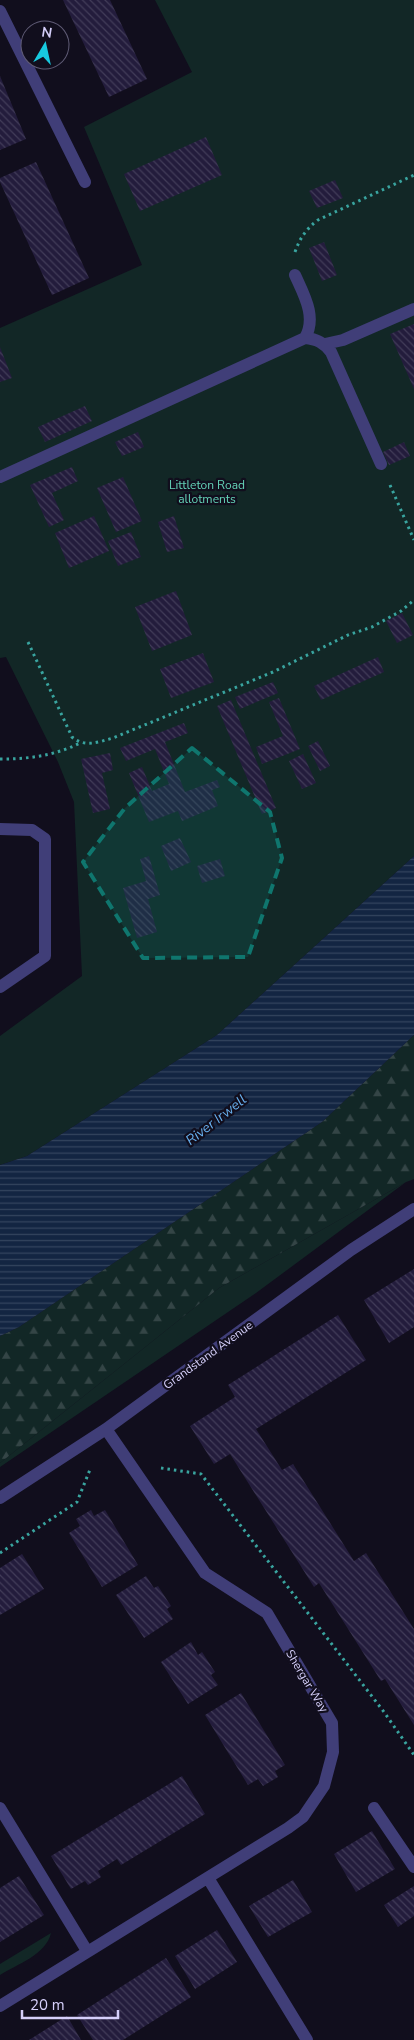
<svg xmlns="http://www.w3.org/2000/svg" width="414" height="2040" viewBox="0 0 414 2040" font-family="'Nunito Sans',sans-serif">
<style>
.green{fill:#122726}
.forest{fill:url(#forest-firs)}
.water{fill:url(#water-rules)}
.building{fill:url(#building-back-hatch)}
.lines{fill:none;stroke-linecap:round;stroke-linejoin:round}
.path{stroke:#39a49f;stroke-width:3;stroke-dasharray:2.5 4;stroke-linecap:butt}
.minor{stroke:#403e78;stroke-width:12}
.marked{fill:#0f766e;fill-opacity:0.2;stroke:#0f766e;stroke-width:4;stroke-dasharray:10 6;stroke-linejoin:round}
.labels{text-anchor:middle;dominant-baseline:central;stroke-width:4.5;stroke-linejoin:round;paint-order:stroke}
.park-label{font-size:12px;fill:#64d2b7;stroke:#110e1d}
.street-label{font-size:12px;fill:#d5cffa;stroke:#110e1d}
.water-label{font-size:14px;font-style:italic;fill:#68b0ef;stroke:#110e1d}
</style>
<defs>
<pattern id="forest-firs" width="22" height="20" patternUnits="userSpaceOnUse" patternTransform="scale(1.25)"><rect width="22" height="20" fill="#122726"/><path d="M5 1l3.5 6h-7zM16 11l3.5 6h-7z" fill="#344546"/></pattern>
<pattern id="water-rules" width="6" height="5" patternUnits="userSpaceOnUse" patternTransform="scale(1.25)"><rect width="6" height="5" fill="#132542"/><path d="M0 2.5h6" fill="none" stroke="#34445e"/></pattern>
<pattern id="building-back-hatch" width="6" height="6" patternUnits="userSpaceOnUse" patternTransform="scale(1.25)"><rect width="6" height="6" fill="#231c3c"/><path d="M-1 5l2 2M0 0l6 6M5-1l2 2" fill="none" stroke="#423c59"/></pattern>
</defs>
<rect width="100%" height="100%" fill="#110e1d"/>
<path class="green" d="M 155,0 L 414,0 L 414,856 L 217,1035 L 27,1156 L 0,1165 L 0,1036 L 82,976 L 74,802 L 58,762 L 6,657 L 0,658 L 0,328 L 142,265 L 84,127 L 192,72 Z
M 406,1182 L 256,1293 L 0,1467 L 0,1463 L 219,1288 Z
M 51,1933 C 46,1955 17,1964 0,1975 L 0,1964 Z"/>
<path class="forest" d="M 414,1035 L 414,1179 L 406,1182 L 219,1288 L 0,1463 L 0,1336 L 19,1327 L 322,1122 Z"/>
<path class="water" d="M 414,856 L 414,1035 L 322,1122 L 19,1327 L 0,1336 L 0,1165 L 27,1156 L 217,1035 Z"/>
<path class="building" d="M 63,0 L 110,0 L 147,79 L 109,97 Z
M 0,76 L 26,139 L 0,150 Z
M 206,137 L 222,175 L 140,211 L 124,174 Z
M 36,162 L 89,278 L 52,295 L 0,182 L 0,178 Z
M 335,180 L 343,198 L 317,208 L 309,191 Z
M 324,242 L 337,275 L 322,281 L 309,248 Z
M 414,324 L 414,389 L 390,334 Z
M 0,347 L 12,378 L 0,382 Z
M 85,406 L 92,421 L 45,442 L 38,427 Z
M 138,432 L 144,447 L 122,456 L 115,442 Z
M 404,442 L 410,456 L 389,465 L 383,452 Z
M 72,467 L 78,481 L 52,493 L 64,520 L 49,527 L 30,485 Z
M 123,477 L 142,521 L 116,532 L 97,488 Z
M 94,516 L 109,551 L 69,568 L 55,533 Z
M 174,516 L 184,548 L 167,552 L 158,522 Z
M 131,532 L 141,557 L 118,566 L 108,541 Z
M 176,591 L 192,635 L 152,651 L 135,607 Z
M 402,613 L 413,635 L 397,643 L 386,621 Z
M 203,653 L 214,682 L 171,698 L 160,669 Z
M 378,657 L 384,672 L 321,700 L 314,686 Z
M 273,682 L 278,693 L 240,709 L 235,697 Z
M 279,698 L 300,749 L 262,764 L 256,747 L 283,736 L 269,702 Z
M 231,700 L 276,808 L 262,814 L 217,706 Z
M 184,723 L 188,733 L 165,742 L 185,792 L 217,780 L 220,787 L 212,790 L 218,806 L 182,821 L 178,811 L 149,822 L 129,773 L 142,767 L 152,791 L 169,784 L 155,749 L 126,761 L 120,748 Z
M 318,741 L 330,766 L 320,771 L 308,746 Z
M 110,753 L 113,770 L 102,773 L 110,809 L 93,813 L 81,759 Z
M 303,754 L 316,783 L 302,789 L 289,761 Z
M 180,838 L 191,862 L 171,871 L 161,846 Z
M 149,856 L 160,895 L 148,899 L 157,932 L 137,938 L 123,888 L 146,881 L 140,859 Z
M 220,859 L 225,876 L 202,883 L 197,866 Z
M 414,1269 L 414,1327 L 389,1343 L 364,1300 Z
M 338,1315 L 366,1360 L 256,1429 L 282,1470 L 293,1464 L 354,1561 L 366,1553 L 414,1629 L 414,1725 L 385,1679 L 381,1681 L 319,1583 L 314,1587 L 230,1454 L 214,1464 L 190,1426 L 235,1397 L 228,1385 Z
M 91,1510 L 94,1516 L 105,1510 L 138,1565 L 102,1587 L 69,1533 L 80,1526 L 76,1519 Z
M 22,1554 L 44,1589 L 0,1615 L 0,1568 Z
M 146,1576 L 154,1588 L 158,1586 L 171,1606 L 167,1609 L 173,1619 L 144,1638 L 116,1595 Z
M 191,1642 L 198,1655 L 202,1652 L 215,1672 L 211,1675 L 218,1685 L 188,1704 L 161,1662 Z
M 241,1693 L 285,1765 L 275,1771 L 278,1777 L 263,1786 L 258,1779 L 248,1785 L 205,1715 Z
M 182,1776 L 205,1814 L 121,1865 L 117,1859 L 98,1871 L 101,1877 L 88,1885 L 85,1881 L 71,1889 L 51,1856 Z
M 372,1831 L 395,1869 L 356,1892 L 334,1854 Z
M 19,1876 L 44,1915 L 0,1942 L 0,1888 Z
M 293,1880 L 312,1912 L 268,1937 L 249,1906 Z
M 414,1886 L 414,1916 L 398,1927 L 384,1905 Z
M 217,1930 L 237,1962 L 195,1989 L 175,1956 Z
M 166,1958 L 191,1997 L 123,2040 L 93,2040 L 77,2015 Z
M 67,2016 L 81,2040 L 29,2040 Z"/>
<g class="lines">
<path class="path" d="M 295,252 C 300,238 306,229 318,220 L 414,175
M 390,485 L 414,540
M 28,642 L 72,737 C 85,748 98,742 113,738 L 273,672 L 348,635 L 372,627 L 401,611 L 414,600
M 0,759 C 28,759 54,756 80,743
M 161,1468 L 201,1474 L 384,1712 L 414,1755
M 0,1553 L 77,1502 L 91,1467"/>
<path class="minor" d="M 0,11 L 85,182
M 305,338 C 317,339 324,343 331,352 L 381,464
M 325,344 L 343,340 L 414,309
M 0,477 L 305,338 C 317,317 304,295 295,275
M 0,829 L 32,830 L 45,839 L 45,956 L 0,987
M 0,1498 L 106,1429 L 351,1250 L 414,1209
M 0,1808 L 87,1951
M 374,1808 L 414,1867
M 208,1878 L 307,2040
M 0,2006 L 288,1828 L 303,1817 L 324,1786 L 333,1752 L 332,1723 L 267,1613 L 205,1573 L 106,1429"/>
</g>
<path class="marked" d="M 192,748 L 270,812 L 282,858 L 248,957 L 143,958 L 83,862 L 125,808 Z"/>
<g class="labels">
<g class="park-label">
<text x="207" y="485">Littleton Road<tspan x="207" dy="14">allotments</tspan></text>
</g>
<g class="street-label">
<text transform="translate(208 1355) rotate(-36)">Grandstand Avenue</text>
<text transform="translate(307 1681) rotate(59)">Shergar Way</text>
</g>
<g class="water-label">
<text transform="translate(216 1120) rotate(-38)">River Irwell</text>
</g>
</g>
<g transform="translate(45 45) rotate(9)"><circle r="24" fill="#110e1d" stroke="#5f5b75"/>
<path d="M0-4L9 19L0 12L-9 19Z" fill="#17c9df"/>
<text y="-8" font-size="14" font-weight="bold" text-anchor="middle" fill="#d5cffa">N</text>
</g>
<path d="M22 2010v8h96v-8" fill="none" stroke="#d5cffa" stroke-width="2.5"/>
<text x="30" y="2010" font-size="15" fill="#d5cffa" stroke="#110e1d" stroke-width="4" paint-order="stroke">20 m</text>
</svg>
